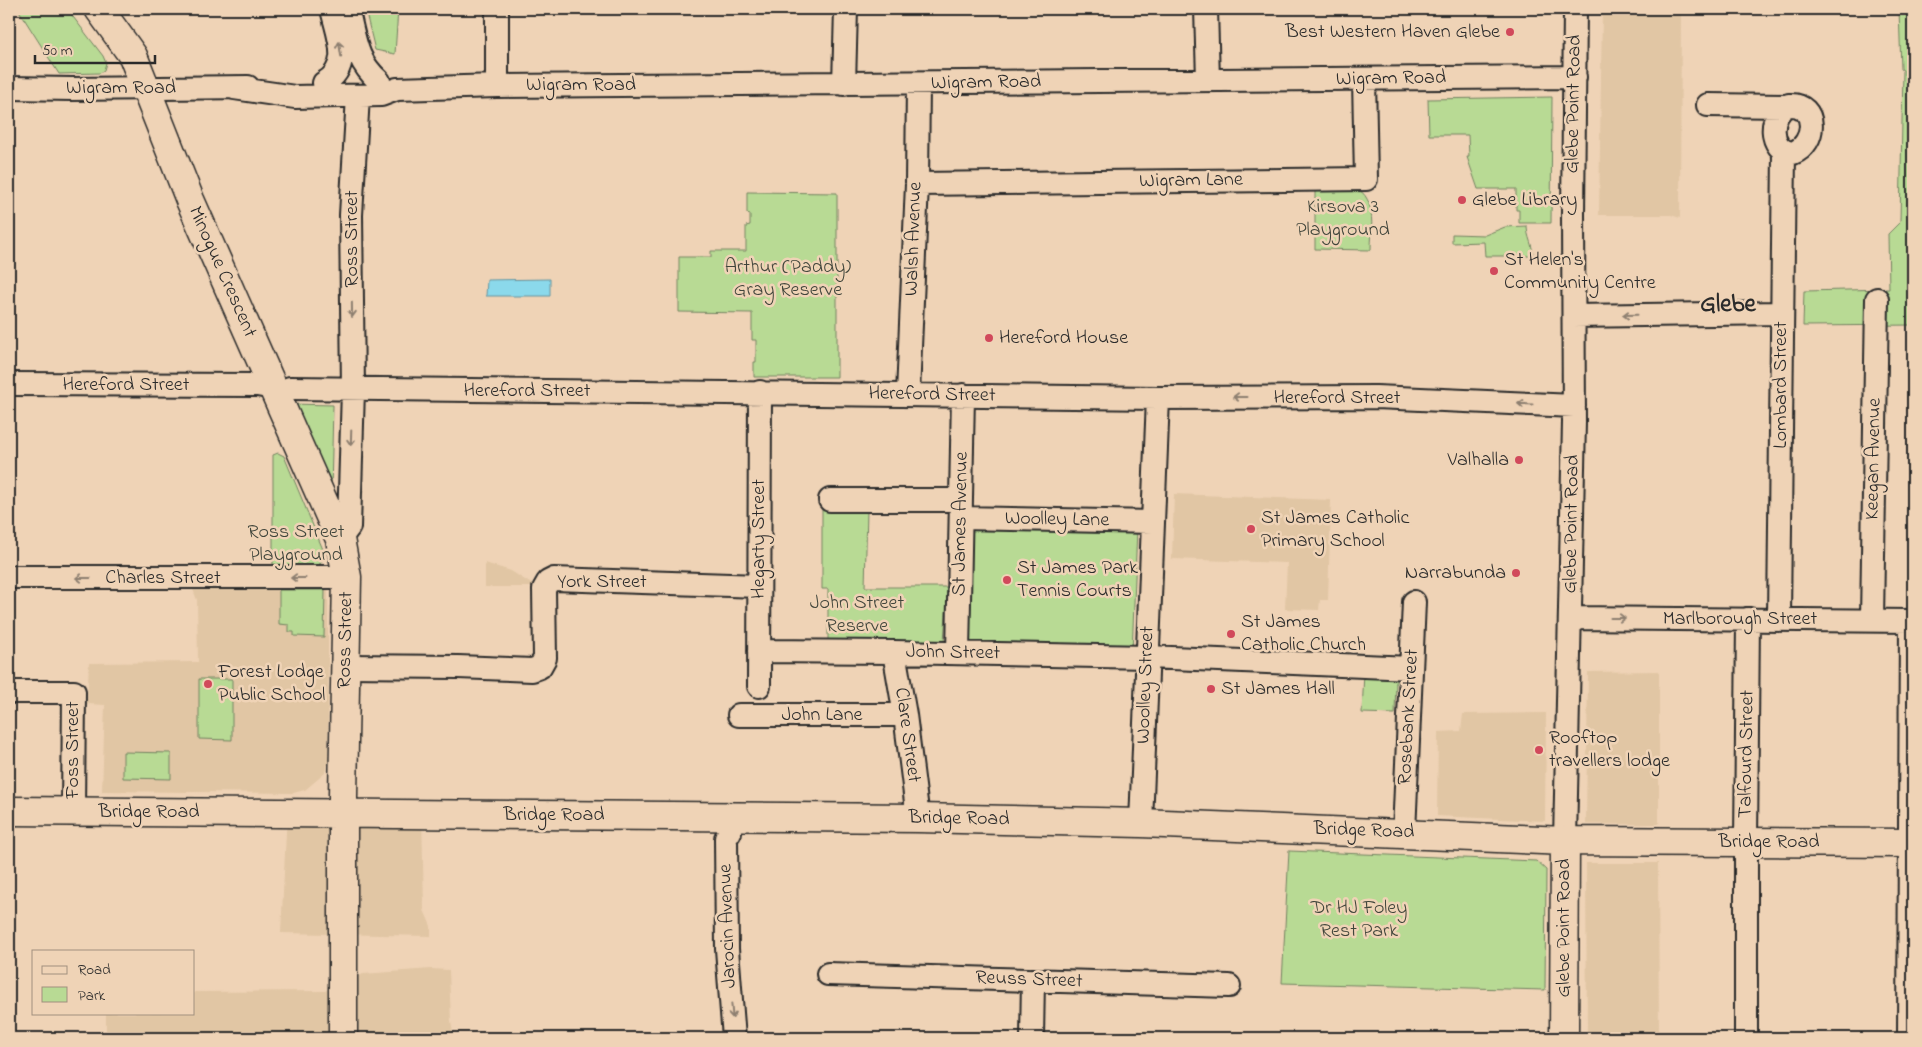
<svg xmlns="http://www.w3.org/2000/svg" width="1922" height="1047" viewBox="0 0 1922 1047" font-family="'Indie Flower',sans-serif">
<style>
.built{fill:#e1c6a4}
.green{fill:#b8da94;stroke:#728260}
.water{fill:#8bd9eb;stroke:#65939e}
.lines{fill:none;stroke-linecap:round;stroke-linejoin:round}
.minor-casing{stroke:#2b2b2b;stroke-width:26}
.major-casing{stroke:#2b2b2b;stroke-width:31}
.minor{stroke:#efd3b6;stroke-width:22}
.major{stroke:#efd3b6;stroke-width:28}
.oneway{stroke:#8d7f70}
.poi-dot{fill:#d1495b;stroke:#efd3b6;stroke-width:2}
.labels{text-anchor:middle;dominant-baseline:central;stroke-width:5;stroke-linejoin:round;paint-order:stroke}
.poi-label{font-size:20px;fill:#2b2b2b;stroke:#efd3b6;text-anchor:start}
.street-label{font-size:20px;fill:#2b2b2b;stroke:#efd3b6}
.park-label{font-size:20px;fill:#40453b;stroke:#efd3b6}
.district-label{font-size:25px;font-weight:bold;fill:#2b2b2b;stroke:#efd3b6}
</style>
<rect width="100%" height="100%" fill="#efd3b6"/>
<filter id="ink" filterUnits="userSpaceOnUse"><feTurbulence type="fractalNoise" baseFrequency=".02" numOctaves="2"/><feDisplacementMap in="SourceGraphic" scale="10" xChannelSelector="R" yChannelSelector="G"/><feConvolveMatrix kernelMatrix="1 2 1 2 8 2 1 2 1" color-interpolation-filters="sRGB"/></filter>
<g filter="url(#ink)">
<path class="built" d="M 1602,9 L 1681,9 L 1680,218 L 1671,215 L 1599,215 Z
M 1174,494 L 1331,500 L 1328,600 L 1320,600 L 1319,610 L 1285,609 L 1287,563 L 1172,559 Z
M 485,563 L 511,571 L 536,587 L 485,587 Z
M 192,587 L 328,588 L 328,761 L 325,773 L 305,790 L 293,793 L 102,791 L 105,705 L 87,704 L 89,663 L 198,662 L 197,600 Z
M 1659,671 L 1659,824 L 1586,824 L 1588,672 Z
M 1546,713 L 1545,821 L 1437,816 L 1438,732 L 1461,731 L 1463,714 Z
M 287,813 L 422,814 L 424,910 L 431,926 L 431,936 L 281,933 Z
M 1586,863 L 1658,863 L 1659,1038 L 1587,1038 Z
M 431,969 L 449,970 L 451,1022 L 454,1038 L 106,1038 L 106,1013 L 194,1013 L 194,992 L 325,991 L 363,974 Z"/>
<path class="green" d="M 18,9 L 67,9 L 103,56 L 106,63 L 104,70 L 100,73 L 59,74 Z
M 365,9 L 398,9 L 395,54 L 375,50 Z
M 1899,9 L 1913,9 L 1913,325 L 1803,326 L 1804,291 L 1889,289 L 1888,234 L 1900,222 L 1903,70 L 1901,69 Z
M 1552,97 L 1551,223 L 1519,223 L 1519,210 L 1516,210 L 1516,189 L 1478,189 L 1467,157 L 1469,157 L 1468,135 L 1429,135 L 1428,99 Z
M 1315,186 C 1326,186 1339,185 1350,187 C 1378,191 1371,230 1371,250 L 1315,249 Z
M 747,192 L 837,193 L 837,377 L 754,377 L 754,362 L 756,362 L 756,340 L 752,340 L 752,313 L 679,312 L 679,257 L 711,257 L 711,251 L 746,251 L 746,226 L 750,225 L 750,214 L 747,213 Z
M 1527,226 C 1527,237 1533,245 1533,256 L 1485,256 L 1484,242 L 1452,243 L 1452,234 L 1485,235 L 1505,227 Z
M 291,404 L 333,405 L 331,493 Z
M 278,453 L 284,456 L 324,552 L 321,563 L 314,567 L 273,567 L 273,455 Z
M 822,509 L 867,510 L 865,587 L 948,587 L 944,641 L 941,645 L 828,643 L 828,589 L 822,589 Z
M 968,524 L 1137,528 L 1132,653 L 969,643 Z
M 279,590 L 325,590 L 324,637 L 294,636 L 294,632 L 289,632 L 289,625 L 279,624 Z
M 1364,672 L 1391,674 L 1396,679 L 1395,714 L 1362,713 Z
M 199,679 L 232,679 L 232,740 L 199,739 Z
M 123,752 L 171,753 L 171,779 L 123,778 Z
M 1289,851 L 1536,861 L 1546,870 L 1545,990 L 1282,983 Z"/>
<path class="water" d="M 550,279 L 550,296 L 486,296 L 487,280 Z"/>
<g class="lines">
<defs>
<path id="minor" d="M 1206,9 L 1208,80
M 348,12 C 355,40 356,61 379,81
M 324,83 C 353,66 338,36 332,9
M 844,84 L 846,9
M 497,86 L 497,9
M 9,88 L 72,89 L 248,87
M 234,88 L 295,97 L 381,95 L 397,89 L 497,86 L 1575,77
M 1708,105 L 1785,106
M 1789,105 C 1818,103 1817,144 1793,153 C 1768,152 1768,112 1789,105 Z
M 917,184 L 1366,179 L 1364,79
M 1574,316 L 1782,313
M 9,384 L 257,385 L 274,388
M 290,388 L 1158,398 L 1376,397 L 1574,406
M 908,394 L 917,184 L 918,84
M 830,500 L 961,500
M 961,518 L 1153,522
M 340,539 L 349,527 L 353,389 L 351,215 L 358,96
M 9,577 L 347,577
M 1570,618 L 1913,621
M 1779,619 L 1784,151
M 1872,620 L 1877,299
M 759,651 L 894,652 L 1148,657 L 1411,668
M 894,652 L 905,715 L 918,818
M 958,653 L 963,395
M 345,666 L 458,667 L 532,670 L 540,667 L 545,658 L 544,589 L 548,582 L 554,579 L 759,586
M 759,686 L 760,392
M 9,692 L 74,692 L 73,812
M 739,715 L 905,715
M 729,816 L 730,832 L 726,838 L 727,949 L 734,1038
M 1141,823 L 1158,398
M 1404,833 L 1414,602
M 1565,841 L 1574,422 L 1573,214 L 1575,9
M 828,974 L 1229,986
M 1032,1038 L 1033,980
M 1746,1038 L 1746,843 L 1748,619
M 1909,1038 L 1911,621"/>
<path id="major" d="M 99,9 L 133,56 L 190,200 L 340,539 L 347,577 L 343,796 L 343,1038
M 9,811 L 918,818 L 1141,823 L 1565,841 L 1913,843
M 1564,1038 L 1565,841"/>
</defs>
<use href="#minor" class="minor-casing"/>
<use href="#major" class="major-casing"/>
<use href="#minor" class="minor"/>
<use href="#major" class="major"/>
</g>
<defs><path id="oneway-shaft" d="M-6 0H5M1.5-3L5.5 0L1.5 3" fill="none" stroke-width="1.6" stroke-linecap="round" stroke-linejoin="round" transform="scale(1.25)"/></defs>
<g class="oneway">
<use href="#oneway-shaft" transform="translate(340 49) rotate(-99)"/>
<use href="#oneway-shaft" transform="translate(352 310) rotate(89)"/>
<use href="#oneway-shaft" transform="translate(1630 315) rotate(179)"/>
<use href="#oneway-shaft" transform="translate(1240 397) rotate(180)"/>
<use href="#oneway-shaft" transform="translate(1525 404) rotate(-177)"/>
<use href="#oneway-shaft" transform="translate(351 438) rotate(92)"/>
<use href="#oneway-shaft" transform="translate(83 578) rotate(-180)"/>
<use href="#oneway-shaft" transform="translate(298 578) rotate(180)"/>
<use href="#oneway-shaft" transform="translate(1618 618)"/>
<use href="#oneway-shaft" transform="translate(732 1011) rotate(85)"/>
</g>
</g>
<g class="poi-dot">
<circle cx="1510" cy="32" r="5"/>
<circle cx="1462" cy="200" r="5"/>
<circle cx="1494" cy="271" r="5"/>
<circle cx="989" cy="338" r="5"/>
<circle cx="1519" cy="460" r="5"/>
<circle cx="1251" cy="529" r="5"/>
<circle cx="1516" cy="573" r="5"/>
<circle cx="1007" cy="580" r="5"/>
<circle cx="1231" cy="634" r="5"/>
<circle cx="208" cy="684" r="5"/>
<circle cx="1211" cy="689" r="5"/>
<circle cx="1539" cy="750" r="5"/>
</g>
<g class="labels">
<g class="poi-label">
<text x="1500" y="32" text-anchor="end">Best Western Haven Glebe</text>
<text x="1472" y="200">Glebe Library</text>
<text x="1504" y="260">St Helen's<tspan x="1504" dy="23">Community Centre</tspan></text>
<text x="999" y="338">Hereford House</text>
<text x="1509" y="460" text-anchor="end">Valhalla</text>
<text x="1261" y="518">St James Catholic<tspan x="1261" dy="23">Primary School</tspan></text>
<text x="1017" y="568">St James Park<tspan x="1017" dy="23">Tennis Courts</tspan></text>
<text x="1506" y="573" text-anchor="end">Narrabunda</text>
<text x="1241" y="622">St James<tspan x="1241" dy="23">Catholic Church</tspan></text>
<text x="218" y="672">Forest Lodge<tspan x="218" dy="23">Public School</tspan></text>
<text x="1221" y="689">St James Hall</text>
<text x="1549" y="738">Rooftop<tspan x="1549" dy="23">travellers lodge</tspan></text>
</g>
<g class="street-label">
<text transform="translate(1391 79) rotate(-1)">Wigram Road</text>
<text transform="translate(986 83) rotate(-1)">Wigram Road</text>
<text x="581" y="85">Wigram Road</text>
<text x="121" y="88">Wigram Road</text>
<text transform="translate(1574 104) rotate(-89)">Glebe Point Road</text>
<text transform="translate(1191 181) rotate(-1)">Wigram Lane</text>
<text transform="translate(352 239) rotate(-90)">Ross Street</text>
<text transform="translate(914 239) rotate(-88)">Walsh Avenue</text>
<text transform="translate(222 272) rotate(66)">Minogue Crescent</text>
<text x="126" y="385">Hereford Street</text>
<text transform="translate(1781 385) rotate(-90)">Lombard Street</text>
<text x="527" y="391">Hereford Street</text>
<text transform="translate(932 395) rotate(1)">Hereford Street</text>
<text x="1337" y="398">Hereford Street</text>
<text transform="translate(1874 459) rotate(-89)">Keegan Avenue</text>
<text transform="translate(1057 520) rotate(1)">Woolley Lane</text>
<text transform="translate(961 524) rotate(-89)">St James Avenue</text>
<text transform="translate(1572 524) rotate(-89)">Glebe Point Road</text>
<text transform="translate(759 539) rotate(-90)">Hegarty Street</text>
<text x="163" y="578">Charles Street</text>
<text x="602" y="582">York Street</text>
<text x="1740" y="619">Marlborough Street</text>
<text transform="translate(346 640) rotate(-89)">Ross Street</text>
<text transform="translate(953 653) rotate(1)">John Street</text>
<text transform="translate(1146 685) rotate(-88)">Woolley Street</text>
<text x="822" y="715">John Lane</text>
<text transform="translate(1409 717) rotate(-87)">Rosebank Street</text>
<text transform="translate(907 735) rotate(82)">Clare Street</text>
<text transform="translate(73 750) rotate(-90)">Foss Street</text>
<text transform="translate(1747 754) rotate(-89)">Talfourd Street</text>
<text x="149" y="812">Bridge Road</text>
<text x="554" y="815">Bridge Road</text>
<text transform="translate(959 819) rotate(1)">Bridge Road</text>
<text transform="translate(1364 831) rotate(2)">Bridge Road</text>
<text x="1769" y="842">Bridge Road</text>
<text transform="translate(728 926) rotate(-92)">Jarocin Avenue</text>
<text transform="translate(1564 928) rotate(-90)">Glebe Point Road</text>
<text transform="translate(1029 980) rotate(2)">Reuss Street</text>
</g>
<g class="park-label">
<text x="1343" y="207">Kirsova 3<tspan x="1343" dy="23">Playground</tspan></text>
<text x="788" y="267">Arthur (Paddy)<tspan x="788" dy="23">Gray Reserve</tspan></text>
<text x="296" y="532">Ross Street<tspan x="296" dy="23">Playground</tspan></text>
<text x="857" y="603">John Street<tspan x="857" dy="23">Reserve</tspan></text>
<text x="1359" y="908">Dr HJ Foley<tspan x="1359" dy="23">Rest Park</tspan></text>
</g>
<g class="district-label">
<text x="1728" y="305">Glebe</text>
</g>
</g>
<rect width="1922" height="1047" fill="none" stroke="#efd3b6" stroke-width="30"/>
<rect x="15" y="15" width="1892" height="1017" fill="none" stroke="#2b2b2b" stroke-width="2" filter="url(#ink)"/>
<rect x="32" y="950" width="162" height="65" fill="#efd3b6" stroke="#a1907e"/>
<rect x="42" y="966" width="25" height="8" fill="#efd3b6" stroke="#a1907e"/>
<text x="78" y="974" font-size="15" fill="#2b2b2b">Road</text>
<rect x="42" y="987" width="25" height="15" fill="#b8da94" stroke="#a1907e"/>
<text x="78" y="1000" font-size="15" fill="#2b2b2b">Park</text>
<path d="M35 55v8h120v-8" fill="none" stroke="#2b2b2b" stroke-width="2.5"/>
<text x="42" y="55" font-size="15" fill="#2b2b2b" stroke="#efd3b6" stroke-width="4" paint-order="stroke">50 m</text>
</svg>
